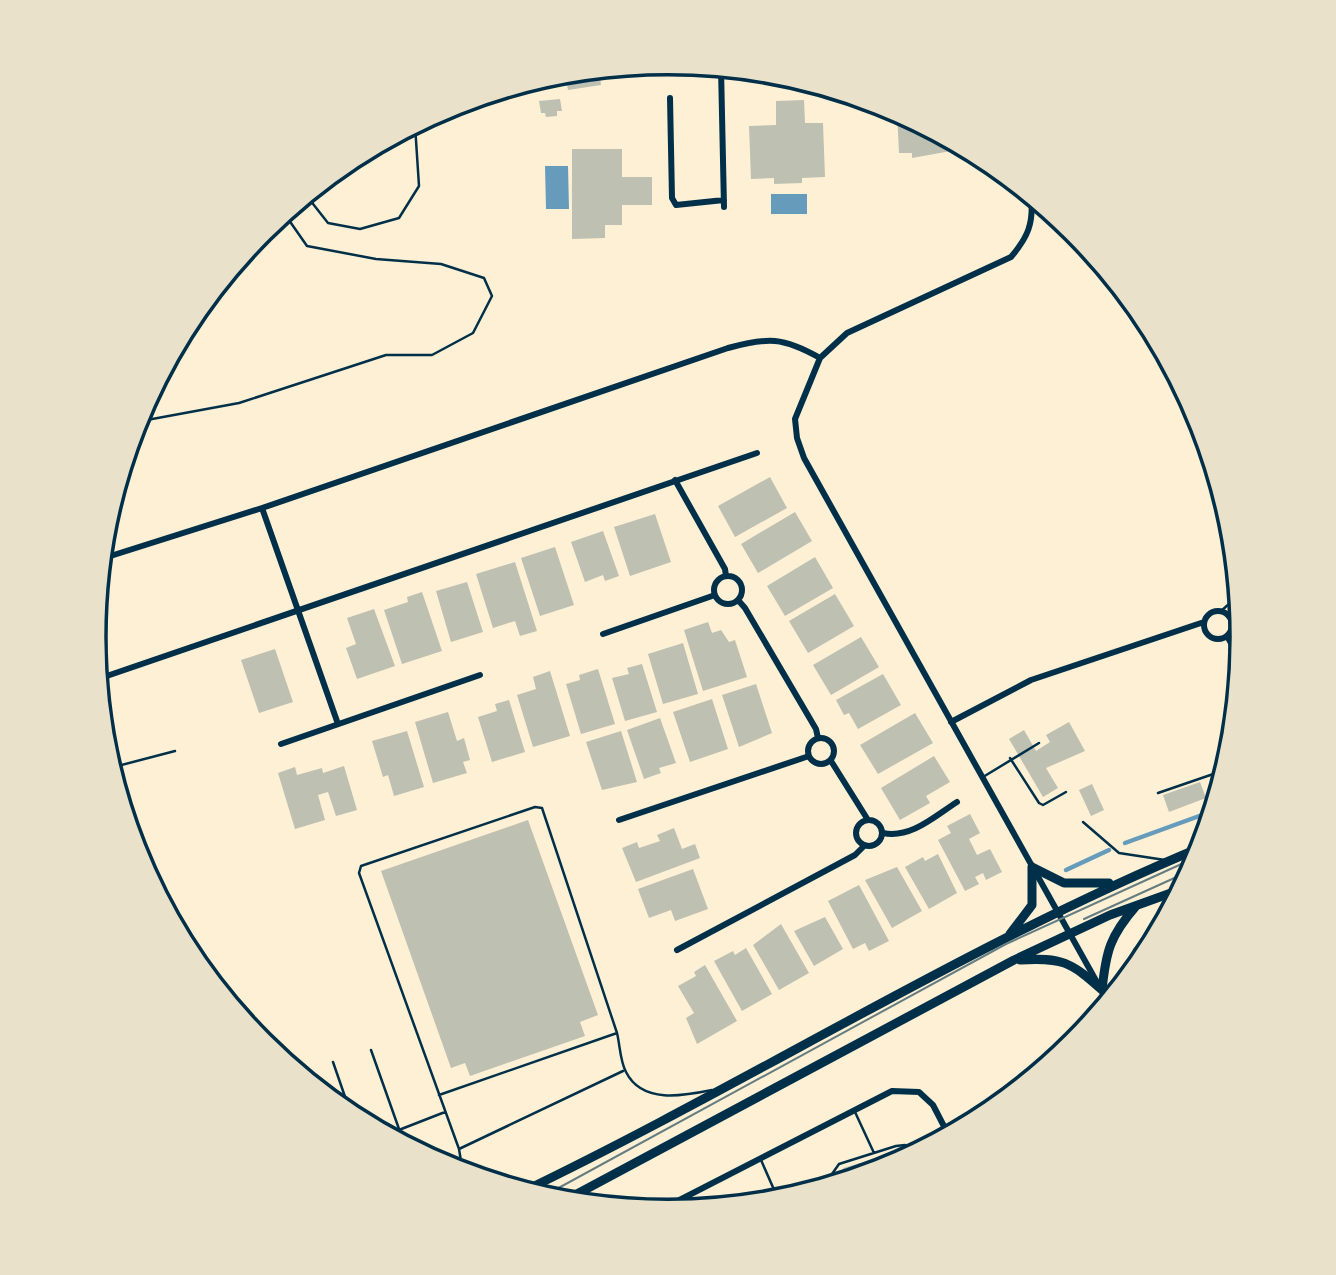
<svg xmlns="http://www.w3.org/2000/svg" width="1336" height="1275" viewBox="0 0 1336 1275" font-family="Merriweather,serif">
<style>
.water{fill:#669bbc}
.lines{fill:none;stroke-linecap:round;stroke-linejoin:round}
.stream{stroke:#669bbc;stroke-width:4.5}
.building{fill:#bec0b2}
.service{stroke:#003049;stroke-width:2.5}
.minor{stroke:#003049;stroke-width:6}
.primary{stroke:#003049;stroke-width:9}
.tram{stroke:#657d81;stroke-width:2}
.rim{fill:none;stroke:#003049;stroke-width:3.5}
</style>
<rect width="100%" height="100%" fill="#fdf0d5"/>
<path class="water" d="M 545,166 L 568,166 L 569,209 L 546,209 Z
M 771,194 L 807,194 L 807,214 L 771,214 Z"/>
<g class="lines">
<path class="stream" d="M 1125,843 L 1213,811
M 1066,870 L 1109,850"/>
</g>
<path class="building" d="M 599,70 L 601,85 L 568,90 L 565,73 Z
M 560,99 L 562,111 L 557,111 L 557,116 L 546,117 L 545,113 L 541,113 L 539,101 Z
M 804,100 L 805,123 L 823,123 L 825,177 L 802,178 L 802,183 L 774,184 L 774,178 L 751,179 L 749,126 L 776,125 L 776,101 Z
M 897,112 L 951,141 L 951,151 L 912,158 L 912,153 L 899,153 Z
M 572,149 L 622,149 L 622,177 L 652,177 L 652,205 L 622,205 L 622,225 L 605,225 L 605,238 L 572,239 Z
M 770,477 L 787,508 L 735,537 L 718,506 Z
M 795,512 L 812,541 L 758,573 L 741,544 Z
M 655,514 L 671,562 L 630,576 L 614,527 Z
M 603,531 L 619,576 L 605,581 L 603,575 L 585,582 L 571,542 Z
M 555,547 L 574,605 L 540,616 L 521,558 Z
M 815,557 L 833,588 L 785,616 L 767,586 Z
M 515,562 L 537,631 L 520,636 L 515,621 L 493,628 L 476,574 Z
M 467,582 L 483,632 L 451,642 L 436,591 Z
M 422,592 L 442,651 L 402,664 L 384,610 L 408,602 L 407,597 Z
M 835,594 L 854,626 L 808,653 L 789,621 Z
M 374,609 L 395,666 L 357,679 L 346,648 L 356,644 L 347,618 Z
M 708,622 L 712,633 L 721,630 L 729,642 L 735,640 L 747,677 L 703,691 L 684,630 Z
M 861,637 L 879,667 L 831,695 L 813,665 Z
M 683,643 L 698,694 L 663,704 L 648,654 Z
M 275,649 L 293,702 L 259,713 L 241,660 Z
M 642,664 L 657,712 L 625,721 L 612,678 L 629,674 L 627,668 Z
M 598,669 L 615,724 L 581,734 L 566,684 L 580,680 L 579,675 Z
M 550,671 L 570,736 L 533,747 L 517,695 L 536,689 L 533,677 Z
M 883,674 L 901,705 L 858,729 L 849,713 L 844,715 L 836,700 Z
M 756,684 L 772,733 L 739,747 L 722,695 Z
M 712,699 L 728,749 L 690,762 L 673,712 Z
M 509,700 L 525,752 L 492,762 L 478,717 L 497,711 L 495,704 Z
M 448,712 L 457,741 L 464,738 L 470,760 L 463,762 L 467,773 L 433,783 L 415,722 Z
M 915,713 L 933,743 L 878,774 L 860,745 Z
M 660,718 L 676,763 L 659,768 L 661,773 L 644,779 L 627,730 Z
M 1069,722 L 1085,751 L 1046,768 L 1058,788 L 1043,797 L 1009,739 L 1024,730 L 1036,751 L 1050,742 L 1046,735 Z
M 407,731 L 424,787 L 394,796 L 388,775 L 383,777 L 372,741 Z
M 621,731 L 637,782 L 602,790 L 586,742 Z
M 934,756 L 950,782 L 926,796 L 930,803 L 900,820 L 881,788 Z
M 344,766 L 357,810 L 336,816 L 328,792 L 318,795 L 325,820 L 295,829 L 278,773 L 295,767 L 297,775 L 322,768 L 323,773 Z
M 1200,782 L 1206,798 L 1169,812 L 1163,795 Z
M 1092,784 L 1104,810 L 1091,816 L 1079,790 Z
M 970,814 L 980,833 L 969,839 L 977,855 L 990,849 L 1002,872 L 986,880 L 983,873 L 975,877 L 979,884 L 965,891 L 938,840 L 951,833 L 947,826 Z
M 528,820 L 598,1015 L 580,1022 L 585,1036 L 470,1076 L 465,1063 L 451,1068 L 381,871 Z
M 674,828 L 682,849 L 695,844 L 700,858 L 636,882 L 622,848 L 637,842 L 639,848 L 660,841 L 657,835 Z
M 938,854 L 957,893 L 929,909 L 905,867 L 923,857 L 925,861 Z
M 897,867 L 922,911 L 892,928 L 865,880 Z
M 693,869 L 708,909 L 675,921 L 671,910 L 649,918 L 638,889 Z
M 859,885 L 889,941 L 869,951 L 865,943 L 853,949 L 828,901 Z
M 825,917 L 843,949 L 814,966 L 794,931 Z
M 781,924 L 809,973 L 779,990 L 753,945 Z
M 746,948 L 772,994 L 742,1011 L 714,961 L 733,951 L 735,955 Z
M 705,965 L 737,1021 L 697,1044 L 686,1018 L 694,1013 L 678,986 L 696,976 L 694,972 Z
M 860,1163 L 864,1176 L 847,1181 L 843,1168 Z"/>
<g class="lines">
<path class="service" d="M 306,195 L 328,223 L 360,229 L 399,218 L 419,186 L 415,125
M 136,422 L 239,403 L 386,355 L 432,355 L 473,333 L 492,296 L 484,278 L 441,264 L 376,259 L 307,246 L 284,213
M 1221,611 L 1238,596
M 1010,758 L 1039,803 L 1043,805 L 1066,792
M 110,768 L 175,751
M 983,777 L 1039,743
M 1158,793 L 1225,770
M 1083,822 L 1119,853 L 1165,860
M 1136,968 L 1134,950 L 1141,942 L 1156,937
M 371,1050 L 399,1129
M 333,1062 L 352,1117
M 439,1095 L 617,1033
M 855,1112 L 874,1153
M 386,1135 L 445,1112
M 459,1149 L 623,1071
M 761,1160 L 779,1201
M 463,1173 L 459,1149 L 359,873 L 361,866 L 535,807 L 542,808 L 617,1033 C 620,1045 620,1061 626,1072 C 642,1104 683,1096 712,1090
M 836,1184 L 832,1174 L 839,1164 L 896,1146 L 905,1145 L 915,1154
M 679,1200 L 683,1210"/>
<path class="minor" d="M 721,68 L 724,207
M 670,98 L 672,198 L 676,205 L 724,200
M 1031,196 C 1034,223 1028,237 1011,257 L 847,333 L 820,358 L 795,419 L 797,438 L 804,458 L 1108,1002
M 675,480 L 725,569 L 726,576
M 262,508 L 338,724
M 101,559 L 262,508 L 728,348 C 768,337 783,337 820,358
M714 590a14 14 0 1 1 28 0a14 14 0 1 1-28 0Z
M 738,600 L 745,608 L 816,729 L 818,738
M1204 625a14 14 0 1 1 28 0a14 14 0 1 1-28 0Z
M 603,634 L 715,595
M 1227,636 L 1240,659
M 98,679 L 757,453
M 951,722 L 1031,680 L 1204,622
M808 751a13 13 0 1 1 26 0a13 13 0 1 1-26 0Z
M 281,744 L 480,675
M 831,761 L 868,820
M856 833a13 13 0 1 1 26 0a13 13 0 1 1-26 0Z
M 619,820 L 809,756
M 883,833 C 911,839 935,816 957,802
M 677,950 L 855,855 L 864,846
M 658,1211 L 892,1091 L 919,1092 L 933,1105 L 949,1136"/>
<path class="primary" d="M 1032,867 L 1064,883 L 1109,883
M 1010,934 L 1032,905 L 1032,867
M 1020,960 C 1062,957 1071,962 1102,990
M 1102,990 C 1106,951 1110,936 1136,906
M 524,1191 C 752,1081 968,944 1202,847
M 562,1202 L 1014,960 L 1110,915 L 1182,889"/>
<path class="tram" d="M 1084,919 L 1192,870
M 542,1197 L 1006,944 L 1199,856"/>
</g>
<path d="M0 0H1336V1275H0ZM106 637a562 562 0 1 1 1124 0a562 562 0 1 1-1124 0Z" fill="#e9e1ca" fill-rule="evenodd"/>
<path class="rim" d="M106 637a562 562 0 1 1 1124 0a562 562 0 1 1-1124 0Z"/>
</svg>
